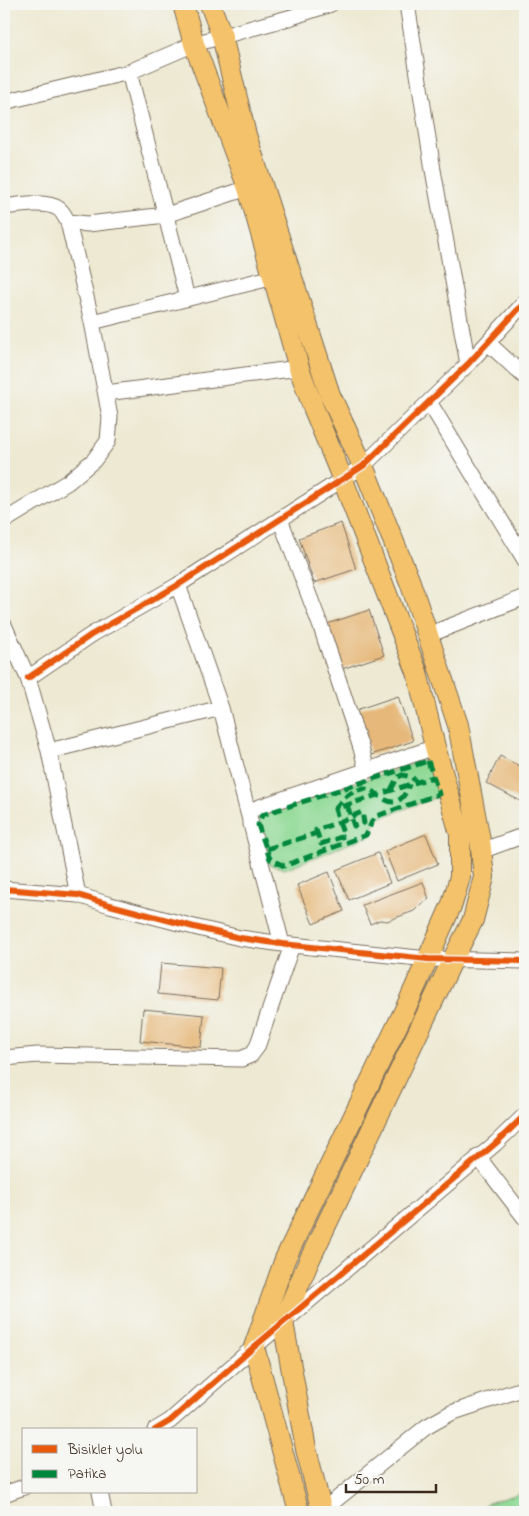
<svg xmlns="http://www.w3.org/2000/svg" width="529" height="1516" viewBox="0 0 529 1516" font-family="'Indie Flower',sans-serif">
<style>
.green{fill:#8fd995;stroke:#65825a}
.building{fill:#e6b879}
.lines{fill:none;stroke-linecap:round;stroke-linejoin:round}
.minor-casing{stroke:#796d5d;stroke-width:17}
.major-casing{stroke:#796d5d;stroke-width:22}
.minor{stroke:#fff;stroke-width:15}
.major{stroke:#f4c26a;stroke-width:20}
.quiet{stroke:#00873e;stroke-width:5;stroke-dasharray:10 5;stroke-linecap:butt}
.cycleway-casing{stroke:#f6f6f2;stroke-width:9}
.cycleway{stroke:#e8590c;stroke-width:6}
</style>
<rect width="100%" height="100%" fill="#f6f6f2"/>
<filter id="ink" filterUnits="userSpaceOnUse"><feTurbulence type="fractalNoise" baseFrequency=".02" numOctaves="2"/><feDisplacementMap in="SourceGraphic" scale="10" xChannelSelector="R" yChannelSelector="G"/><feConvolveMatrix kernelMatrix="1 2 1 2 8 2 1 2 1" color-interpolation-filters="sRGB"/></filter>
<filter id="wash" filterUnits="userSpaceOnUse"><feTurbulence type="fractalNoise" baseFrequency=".0096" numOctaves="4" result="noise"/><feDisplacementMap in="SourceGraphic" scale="20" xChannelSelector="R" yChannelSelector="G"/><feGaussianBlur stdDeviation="1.12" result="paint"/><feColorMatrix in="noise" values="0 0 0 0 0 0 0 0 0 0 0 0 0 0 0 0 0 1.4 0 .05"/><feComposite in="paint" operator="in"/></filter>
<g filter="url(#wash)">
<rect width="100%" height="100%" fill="#ede9d2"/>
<path class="green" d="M 431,758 L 442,795 L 377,819 L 371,835 L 285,869 L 270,865 L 254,816 Z
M 525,1492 L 525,1512 L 476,1512 L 488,1503 Z"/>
<g id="blocks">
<path class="building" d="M 341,523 L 356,569 L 314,583 L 299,538 Z
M 369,610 L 384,655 L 342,669 L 327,624 Z
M 398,696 L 413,741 L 371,755 L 356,710 Z
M 500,756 L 525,769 L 525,801 L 524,803 L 486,783 Z
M 426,834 L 438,864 L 397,881 L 385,851 Z
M 378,853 L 390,883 L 349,900 L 336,870 Z
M 329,872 L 344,911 L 313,924 L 297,885 Z
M 423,882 L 429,899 L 419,906 L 414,911 L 387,921 L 380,920 L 370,924 L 362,905 Z
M 161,963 L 221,968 L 218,1000 L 158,994 Z
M 143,1009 L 204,1015 L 201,1047 L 140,1041 Z"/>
</g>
</g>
<g filter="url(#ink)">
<use href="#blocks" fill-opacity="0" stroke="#796d5d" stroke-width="1"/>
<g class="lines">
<defs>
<path id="minor" d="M 407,4 L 433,170 L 468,364
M 129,72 L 187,298
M 4,102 L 129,72 L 194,44 L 292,17 L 331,4
M 4,207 C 18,205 47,200 59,209 C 63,212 65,217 68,222 L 92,322 L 110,417 L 108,441 L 94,460 L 68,482 L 4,521
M 68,222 L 88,224 L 166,215 L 248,188
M 92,322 L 274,277
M 488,343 L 525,377
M 106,393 L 299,368
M 429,402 L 525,560
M 280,519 L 321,627 L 361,748 L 367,771
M 178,585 L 221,708 L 282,944
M 4,625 L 28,678 L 49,751 L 78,895
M 428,635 L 525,597
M 28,678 L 91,635 L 178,585 L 363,466 L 468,364 L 525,302
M 49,751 L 221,708
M 248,811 L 435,747
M 481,851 L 525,835
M 4,889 L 78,895 L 110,905 L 194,927 L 240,938 L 282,944 L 428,959 L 525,961
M 4,1058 L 38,1055 L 241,1059 L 251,1055 L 257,1047 L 292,945
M 478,1157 L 525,1218
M 155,1430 L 170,1421 L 254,1347 L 496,1143 L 525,1115
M 100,1492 L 104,1512
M 4,1494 L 24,1487
M 322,1511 L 426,1427 L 451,1413 L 525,1388"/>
<path id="major" d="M 183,4 L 194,44 L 248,188 L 299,368 L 313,407 L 343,480 L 417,672 L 435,747 L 460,834 L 460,877 L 452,904 L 409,1001 L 285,1259 L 254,1347 L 299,1512
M 210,4 L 222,36 L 246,135 L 330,395 L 363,466 L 410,582 L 458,725 L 480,840 L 484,877 L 473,920 L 453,959 L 309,1261 L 283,1322 L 306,1449 L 322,1512"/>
</defs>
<use href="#minor" class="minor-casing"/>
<use href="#major" class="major-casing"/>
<use href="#minor" class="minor"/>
<use href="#major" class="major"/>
<path class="quiet" d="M 428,761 L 439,794 L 374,817 L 366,835 L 284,866 L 270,859 L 258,825 L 262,815 Z
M 391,790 L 397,778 L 402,775 L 412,777 L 416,782
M 347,805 L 354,826 L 364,823 L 362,812 L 339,822 L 335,809 C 368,798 401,787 433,777
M 335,809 C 342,798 357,785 371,790 C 375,792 377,795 381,797 C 395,808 405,799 409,784
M 339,822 L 344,836 L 321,844 L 316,830 Z
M 267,849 L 317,833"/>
<defs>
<path id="cycleway" d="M 28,678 L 91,635 L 178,585 L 363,466 L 468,364 L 525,302
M 4,889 L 78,895 L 110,905 L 194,927 L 240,938 L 282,944 L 428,959 L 525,961
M 155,1430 L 170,1421 L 254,1347 L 496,1143 L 525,1115"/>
</defs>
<use href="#cycleway" class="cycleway-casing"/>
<use href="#cycleway" class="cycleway"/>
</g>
</g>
<rect width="529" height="1516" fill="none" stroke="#f6f6f2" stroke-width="20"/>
<rect x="22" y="1428" width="175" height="65" fill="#f6f6f2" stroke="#aba49d"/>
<rect x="32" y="1445" width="25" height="8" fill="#e8590c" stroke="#aba49d"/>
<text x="68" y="1454" font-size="15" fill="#3b2a1e">Bisiklet yolu</text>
<rect x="32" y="1470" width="25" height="8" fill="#00873e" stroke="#aba49d"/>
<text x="68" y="1478" font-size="15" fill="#3b2a1e">Patika</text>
<path d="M346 1484v8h90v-8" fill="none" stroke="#3b2a1e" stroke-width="2.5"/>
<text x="354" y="1484" font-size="15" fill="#3b2a1e" stroke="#f6f6f2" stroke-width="4" paint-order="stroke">50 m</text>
</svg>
